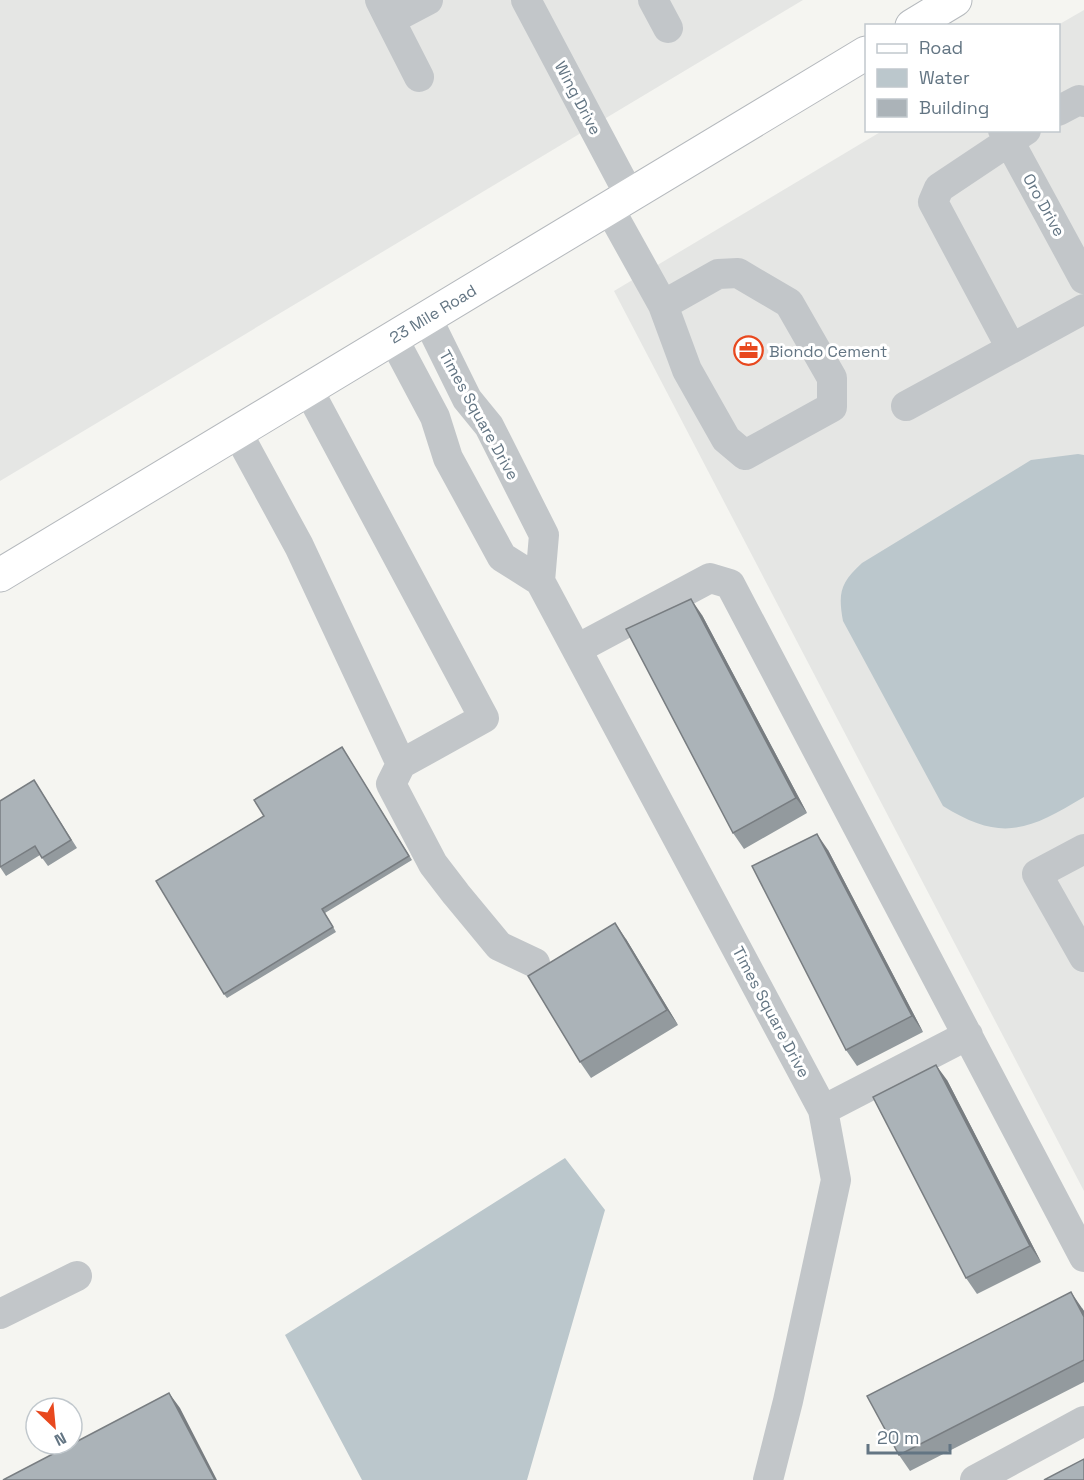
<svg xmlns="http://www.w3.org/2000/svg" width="1084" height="1480" viewBox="0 0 1084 1480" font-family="'Space Grotesk',sans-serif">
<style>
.built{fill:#e5e6e4}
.water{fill:#bbc7cc}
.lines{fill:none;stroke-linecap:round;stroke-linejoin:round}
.major-casing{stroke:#b5b9bd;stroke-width:35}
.minor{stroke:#c2c6c9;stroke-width:30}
.major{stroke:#fff;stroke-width:33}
.wall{fill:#939a9e}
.shaded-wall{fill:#787d81}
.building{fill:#abb3b8;stroke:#787d81;stroke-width:1.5}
.labels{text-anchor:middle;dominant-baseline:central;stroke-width:6;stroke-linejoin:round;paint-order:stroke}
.street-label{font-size:16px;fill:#637583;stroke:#fff}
.poi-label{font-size:16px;fill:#637583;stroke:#fff;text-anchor:start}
</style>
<rect width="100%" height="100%" fill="#f5f5f1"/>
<path class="built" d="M 0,0 L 803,0 L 0,481 Z
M 1084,10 L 1084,1191 L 614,291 L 882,131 L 1058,130 L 1058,25 Z"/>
<path class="water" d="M 1078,454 L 1084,455 L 1084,797 C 1029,830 1002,843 943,806 L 843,621 C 838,593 840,583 862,563 L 1031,460 Z
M 565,1158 L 605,1210 L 527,1480 L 362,1480 L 285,1335 Z"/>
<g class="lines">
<defs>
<path id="major" d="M 912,26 L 955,0
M 0,575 L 866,53"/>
</defs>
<use href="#major" class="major-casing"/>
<path class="minor" d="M 380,0 L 390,20 L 428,0
M 526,0 L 630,196
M 653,0 L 668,28
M 390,20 L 419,77
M 1058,111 L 1079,100 L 1084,102
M 1003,130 L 1084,279
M 609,208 L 663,305 L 687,370 L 726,439 L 745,455 L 832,407 L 832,378 L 789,303 L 738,273 L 718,274 L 663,305
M 427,318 L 467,399 L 489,426 L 544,535 L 540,581
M 393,338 L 435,417 L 448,458 L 502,557 L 540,581 L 823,1110 L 836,1180 L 788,1401 L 768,1480
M 1011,348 L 933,202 L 939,188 L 1026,130
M 906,406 L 1084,309
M 237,432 L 299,546 L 401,764 L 484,718 L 308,389
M 577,649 L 710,578 L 730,584 L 1084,1257
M 401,764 L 391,784 L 433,864 L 456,894 L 499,946 L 535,963
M 1084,849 L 1037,874 L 1084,957
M 823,1110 L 968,1035
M 0,1314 L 77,1276
M 975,1480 L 1084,1421"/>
<use href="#major" class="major"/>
</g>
<path class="wall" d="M 702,615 L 807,813 L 744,849 L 733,833 Z
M 342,747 L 412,860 L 325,913 L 336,932 L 227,998 L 224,994 L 264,816 Z
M 34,780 L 77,848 L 48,866 L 40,855 L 6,876 L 0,867 Z
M 828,850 L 923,1032 L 857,1066 L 846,1050 Z
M 626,939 L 678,1025 L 591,1078 L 580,1062 Z
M 947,1080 L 1041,1262 L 977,1294 L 966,1278 Z
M 1082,1308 L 1084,1311 L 1084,1382 L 910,1471 L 899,1455 Z"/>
<path class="shaded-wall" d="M 691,599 L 702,615 L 807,813 L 796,798 Z
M 817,834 L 828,850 L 923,1032 L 912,1016 Z
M 615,923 L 626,939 L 678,1025 L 667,1010 Z
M 936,1065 L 947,1080 L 1041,1262 L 1030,1246 Z
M 1071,1292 L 1084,1311 L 1084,1317 Z
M 169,1393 L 180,1408 L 217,1480 L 215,1480 Z"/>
<path class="building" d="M 691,599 L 796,798 L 733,833 L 626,629 Z
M 342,747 L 409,856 L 322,909 L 333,927 L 224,994 L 156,881 L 264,816 L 254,800 Z
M 34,780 L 71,840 L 42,858 L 35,846 L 0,867 L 0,801 Z
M 817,834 L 912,1016 L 846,1050 L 752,866 Z
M 615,923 L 667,1010 L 580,1062 L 528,976 Z
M 936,1065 L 1030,1246 L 966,1278 L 873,1097 Z
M 1071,1292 L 1084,1317 L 1084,1360 L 899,1455 L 867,1396 Z
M 169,1393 L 215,1480 L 3,1480 L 72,1444 Z
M 1084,1459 L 1084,1480 L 1044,1480 Z"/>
<defs>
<symbol id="office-ring" viewBox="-11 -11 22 22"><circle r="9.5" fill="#fff" stroke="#e8481e" stroke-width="1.5"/><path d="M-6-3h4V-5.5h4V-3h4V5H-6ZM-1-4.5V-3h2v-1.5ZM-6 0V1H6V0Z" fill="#e8481e"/></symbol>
</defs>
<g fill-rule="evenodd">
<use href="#office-ring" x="732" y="334" width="33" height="33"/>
</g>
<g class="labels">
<g class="street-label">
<text transform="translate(578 98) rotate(62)">Wing Drive</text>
<text transform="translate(1044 205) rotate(61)">Oro Drive</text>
<text transform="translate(433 314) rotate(-31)">23 Mile Road</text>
<text transform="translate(479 415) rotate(61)">Times Square Drive</text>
<text transform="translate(771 1012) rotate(62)">Times Square Drive</text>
</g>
<g class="poi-label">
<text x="769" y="351">Biondo Cement</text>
</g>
</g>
<rect x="865" y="24" width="195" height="108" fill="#ffffff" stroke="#c1c8cd" stroke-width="1.5"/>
<rect x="877" y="44" width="30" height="9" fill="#ffffff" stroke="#c1c8cd" stroke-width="1.5"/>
<text x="919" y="54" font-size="18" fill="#637583">Road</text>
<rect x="877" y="69" width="30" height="18" fill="#bbc7cc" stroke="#c1c8cd" stroke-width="1.5"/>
<text x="919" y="84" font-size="18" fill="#637583">Water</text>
<rect x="877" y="99" width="30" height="18" fill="#abb3b8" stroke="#c1c8cd" stroke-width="1.5"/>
<text x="919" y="114" font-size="18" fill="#637583">Building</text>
<g transform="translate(54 1426) rotate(154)"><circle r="28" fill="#ffffff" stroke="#c1c8cd" stroke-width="1.5"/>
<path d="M0-4.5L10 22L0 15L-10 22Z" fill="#e8481e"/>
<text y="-9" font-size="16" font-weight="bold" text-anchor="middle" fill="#637583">N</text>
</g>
<path d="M868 1444v9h82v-9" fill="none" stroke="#637583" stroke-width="3"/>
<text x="877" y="1444" font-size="18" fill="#637583" stroke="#ffffff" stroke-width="4.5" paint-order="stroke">20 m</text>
</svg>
